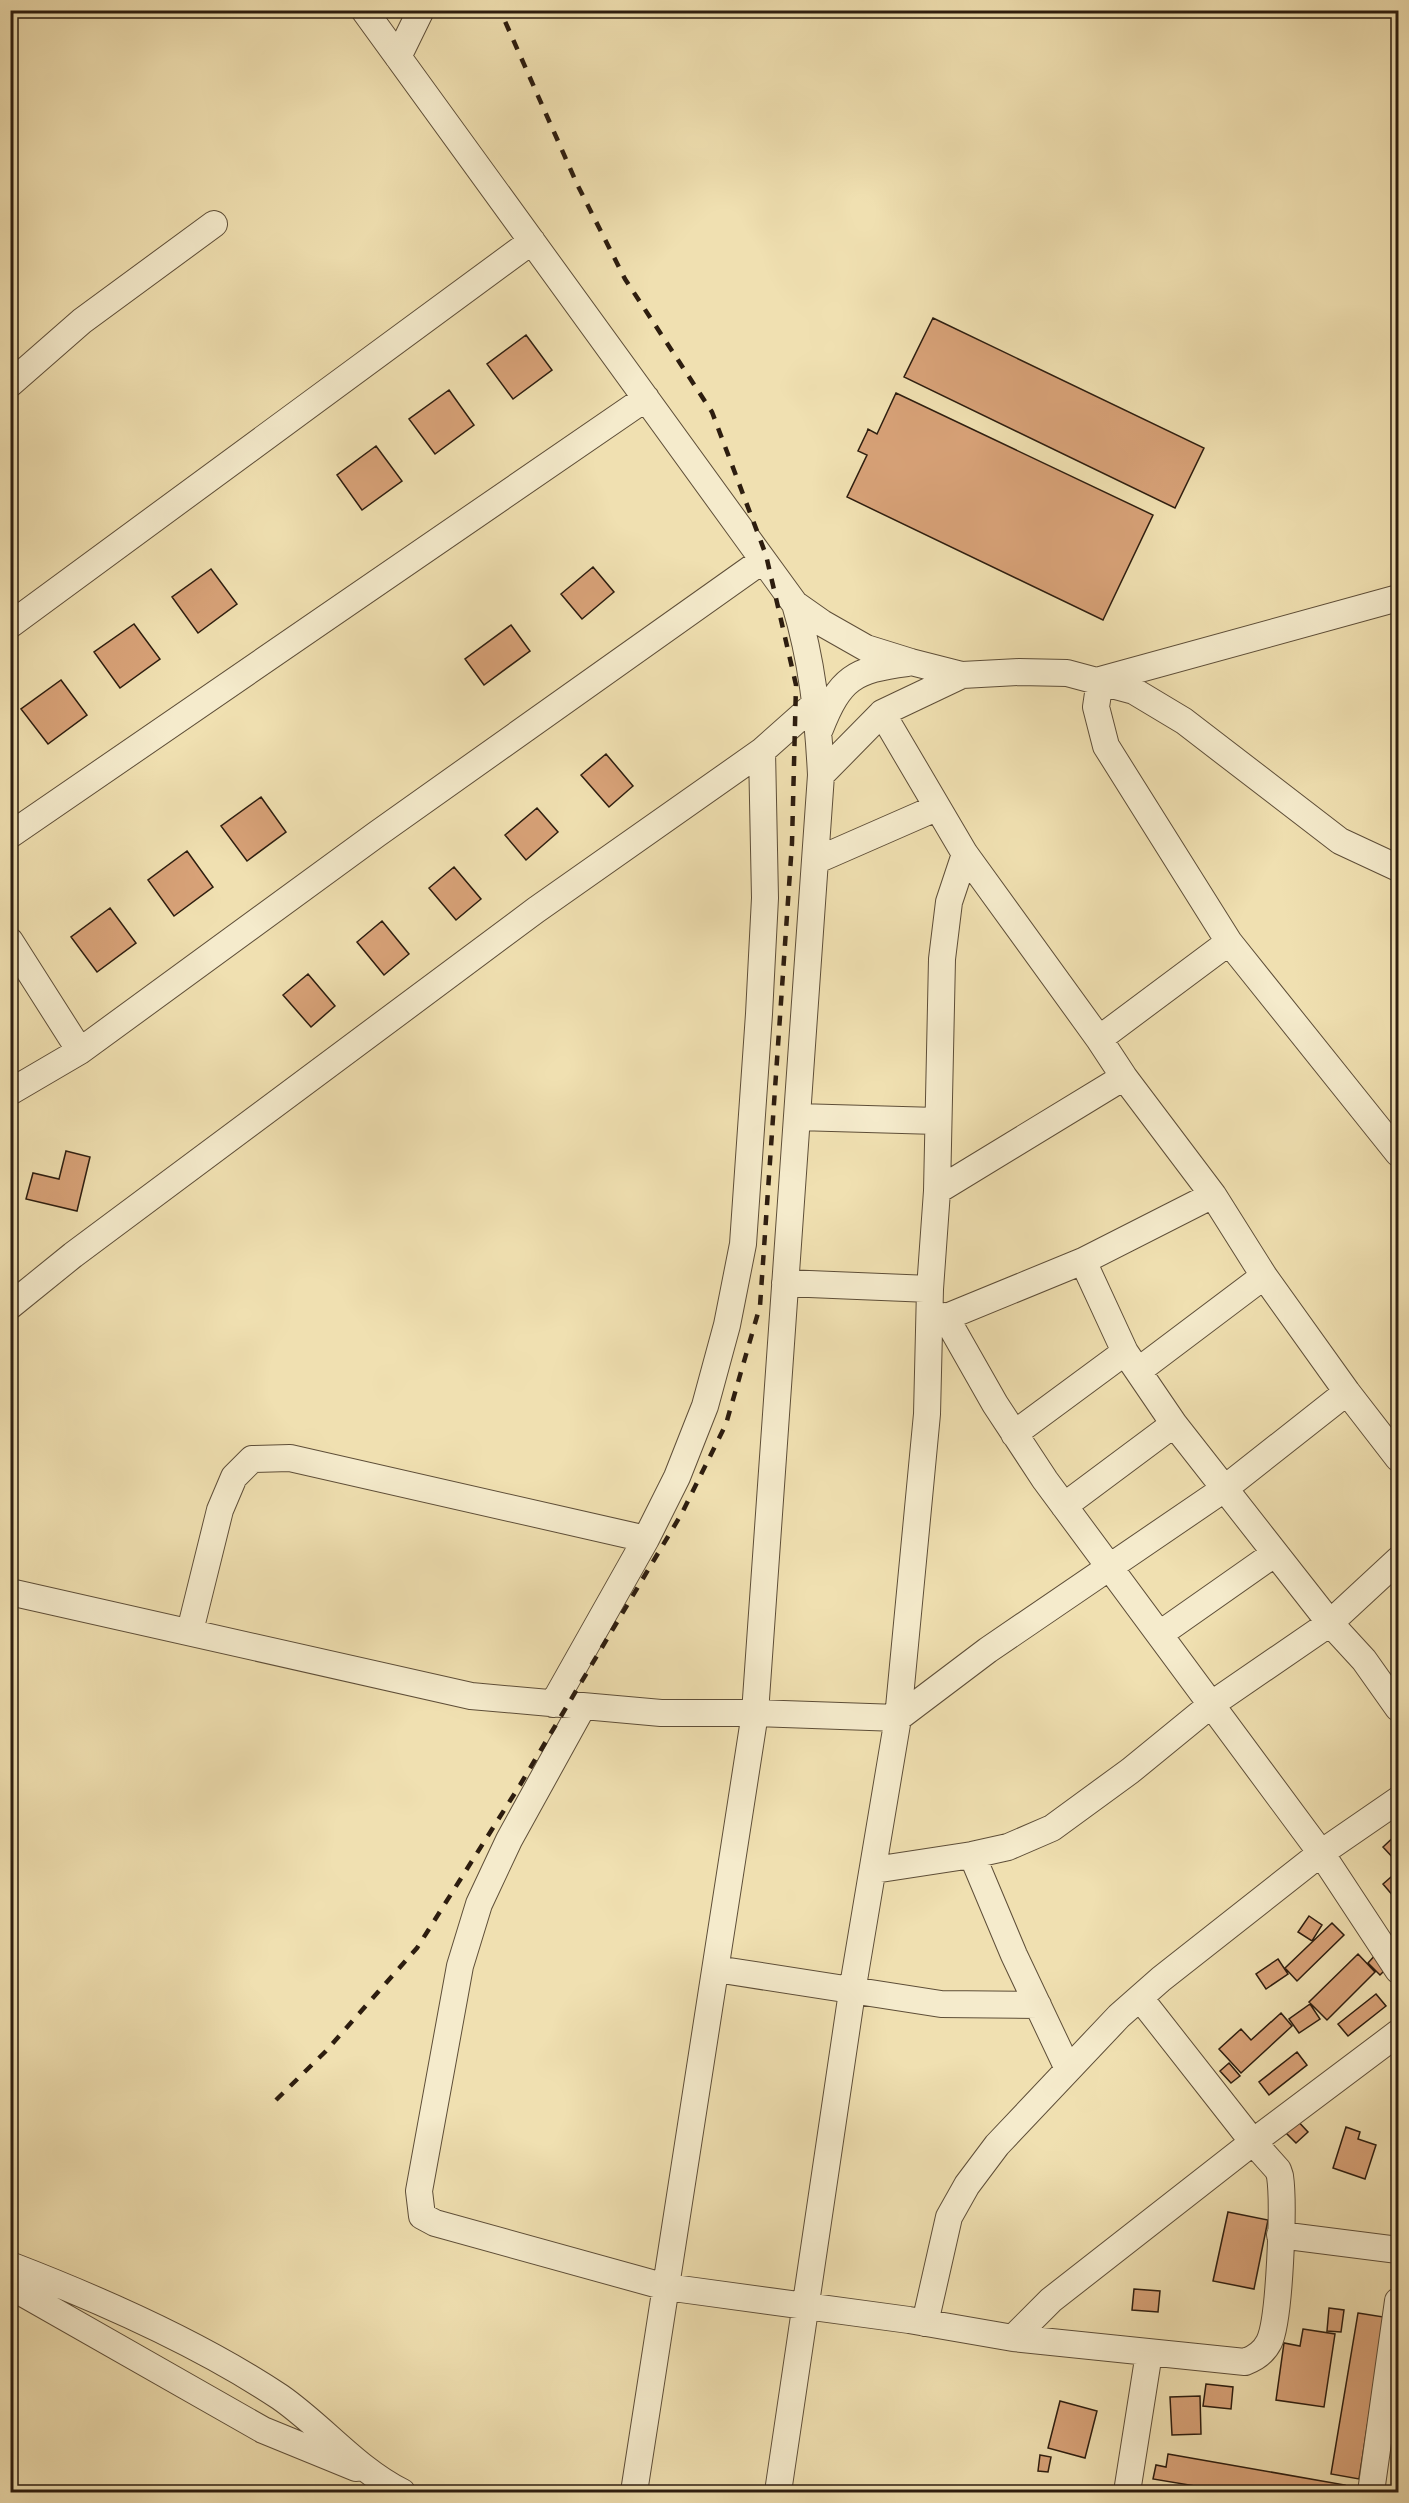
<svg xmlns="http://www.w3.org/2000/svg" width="1409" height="2503" viewBox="0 0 1409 2503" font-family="'Old Standard TT',serif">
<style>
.building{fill:#d8a278;stroke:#2d1d0f;stroke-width:1.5}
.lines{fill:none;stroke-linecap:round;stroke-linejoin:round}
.minor-casing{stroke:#5e4e38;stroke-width:28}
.minor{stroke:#f5ebcc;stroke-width:26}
.rail{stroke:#2d1d0f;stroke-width:4.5;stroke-dasharray:10 10;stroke-linecap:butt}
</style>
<rect width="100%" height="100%" fill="#f0e0b1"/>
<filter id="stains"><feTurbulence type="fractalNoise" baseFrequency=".00333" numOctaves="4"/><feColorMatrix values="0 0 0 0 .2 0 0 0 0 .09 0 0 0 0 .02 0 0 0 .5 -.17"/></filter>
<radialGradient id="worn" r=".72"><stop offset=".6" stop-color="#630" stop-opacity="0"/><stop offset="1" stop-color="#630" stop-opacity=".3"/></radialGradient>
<path class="building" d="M 933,318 L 1204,448 L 1175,508 L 904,377 Z
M 526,335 L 552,370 L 513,399 L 487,364 Z
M 449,390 L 474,425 L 435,454 L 409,419 Z
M 896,393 L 1153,515 L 1103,620 L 847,497 L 867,455 L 858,451 L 867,432 L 868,429 L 877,434 Z
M 376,446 L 402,481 L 362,510 L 337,475 Z
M 593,567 L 614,592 L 582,619 L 561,594 Z
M 211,569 L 237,604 L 198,633 L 172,597 Z
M 134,624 L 160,659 L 120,688 L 94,652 Z
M 511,625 L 530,651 L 484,685 L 465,659 Z
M 61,680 L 87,715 L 48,744 L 21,709 Z
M 606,754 L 633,786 L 609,807 L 581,775 Z
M 261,797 L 286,832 L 247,861 L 221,826 Z
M 537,808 L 558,832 L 526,860 L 505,835 Z
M 187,851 L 213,887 L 174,916 L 148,880 Z
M 454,867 L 481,899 L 456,920 L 429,888 Z
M 110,908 L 136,943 L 97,972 L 71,937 Z
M 382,921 L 409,954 L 384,975 L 357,942 Z
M 308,974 L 335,1006 L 311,1027 L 283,995 Z
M 66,1151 L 90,1157 L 77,1211 L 26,1199 L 33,1173 L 59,1179 Z
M 1398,1833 L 1398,1855 L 1394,1859 L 1383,1847 Z
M 1398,1871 L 1398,1894 L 1394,1897 L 1383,1884 Z
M 1309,1916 L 1322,1925 L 1312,1941 L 1298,1932 Z
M 1332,1923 L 1344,1935 L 1297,1981 L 1285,1968 Z
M 1377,1953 L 1390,1965 L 1380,1975 L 1368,1963 Z
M 1358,1954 L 1375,1972 L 1327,2020 L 1309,2002 Z
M 1278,1959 L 1288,1974 L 1266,1989 L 1256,1974 Z
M 1376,1994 L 1386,2006 L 1348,2036 L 1338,2024 Z
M 1310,2004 L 1320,2019 L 1299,2033 L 1289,2019 Z
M 1281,2013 L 1292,2026 L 1241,2073 L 1219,2049 L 1241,2029 L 1251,2040 Z
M 1297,2052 L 1307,2065 L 1269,2095 L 1259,2082 Z
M 1229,2063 L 1240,2076 L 1231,2083 L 1220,2071 Z
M 1294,2117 L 1308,2132 L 1296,2143 L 1282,2129 Z
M 1346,2127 L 1360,2132 L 1358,2139 L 1376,2145 L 1365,2179 L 1333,2168 Z
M 1228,2212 L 1268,2220 L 1254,2289 L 1213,2281 Z
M 1134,2289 L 1160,2291 L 1158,2312 L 1132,2310 Z
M 1329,2308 L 1344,2310 L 1341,2332 L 1327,2331 Z
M 1358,2313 L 1390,2318 L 1377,2364 L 1359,2479 L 1331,2474 Z
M 1303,2329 L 1335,2334 L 1324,2407 L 1276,2400 L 1284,2343 L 1300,2346 Z
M 1206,2384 L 1233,2387 L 1231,2409 L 1203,2406 Z
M 1200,2396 L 1201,2434 L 1172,2435 L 1170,2397 Z
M 1060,2401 L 1097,2411 L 1085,2458 L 1048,2448 Z
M 1168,2454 L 1345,2485 L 1343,2492 L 1231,2492 L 1153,2479 L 1156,2465 L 1166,2467 Z
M 1040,2455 L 1051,2457 L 1048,2472 L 1038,2471 Z"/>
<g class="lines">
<defs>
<path id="minor" d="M 364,10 L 795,604 L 822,623 L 866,648 L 911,662 L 962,675 L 1019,672 L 1067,673 L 1134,691 L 1184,721 L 1340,841 L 1398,868
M 398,57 L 421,10
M 10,384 L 82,321 L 214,224
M 1398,598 L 1100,680 L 1096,707 L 1106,746 L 1229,942 L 1398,1153
M 10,625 L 532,241
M 882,713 L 965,854 L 1099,1039 L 1124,1077 L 1213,1195 L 1264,1276 L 1347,1392 L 1398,1458
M 820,729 C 840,678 854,670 907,663
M 821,775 L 882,713 L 962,675
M 10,835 L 646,398
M 815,861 L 936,808
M 10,941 L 80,1051
M 1099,1039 L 1229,942
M 10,1092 L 80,1051 L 377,834 L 763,560
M 797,1117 L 937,1121
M 937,1191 L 1124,1077
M 1083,1261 L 1125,1352 L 1174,1424 L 1330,1623 L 1364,1660 L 1398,1708
M 785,1283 L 930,1289
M 10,1306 L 73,1255 L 536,910 L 762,751 L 816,703
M 945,1316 L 995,1404 L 1045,1480 L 1321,1853 L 1398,1970
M 932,1323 L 1083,1261 L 1213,1195
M 1138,1371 L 1264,1276
M 1014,1434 L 1125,1352
M 1064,1506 L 1174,1424
M 10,1592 L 471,1696 L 661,1713 L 755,1713 L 898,1718 L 988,1650 L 1224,1489 L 1347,1392
M 190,1631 L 220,1510 L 234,1477 L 252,1459 L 290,1458 L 646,1539
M 1160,1634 L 1274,1554
M 553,1704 L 646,1539 L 677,1477 L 705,1406 L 727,1325 L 743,1244 L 759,1014 L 765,898 L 762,751
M 583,1706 L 509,1840 L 479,1904 L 460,1966 L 419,2191 L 422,2216 L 435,2223 L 666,2287 L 909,2320 L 1013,2338 L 1245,2362 C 1256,2358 1264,2352 1269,2342 C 1280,2320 1284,2203 1280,2176 L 1278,2170 L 1253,2142 L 1140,1998
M 972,1855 L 1014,1955 L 1068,2069
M 874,1870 L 972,1855 L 1008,1847 L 1052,1828 L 1130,1771 L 1212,1704 L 1330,1623 L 1398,1560
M 716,1969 L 941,2004 L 1038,2005
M 1280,2235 L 1398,2250
M 10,2265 C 101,2300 199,2343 280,2397 C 323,2427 356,2469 402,2492
M 10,2286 L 263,2430 L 356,2468
M 925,2323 L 949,2217 L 967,2185 L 997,2145 L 1119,2016 L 1161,1979 L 1321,1853 L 1398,1800
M 1013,2338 L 1051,2300 L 1253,2142 L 1398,2033
M 634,2492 L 755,1713 L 821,775 C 818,716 812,660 795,604
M 778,2492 L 852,1992 L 898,1718 L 927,1414 L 930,1289 L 937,1191 L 942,959 L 949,902 L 965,854
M 1127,2492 L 1149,2353
M 1371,2492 L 1398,2301"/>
</defs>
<use href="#minor" class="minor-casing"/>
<use href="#minor" class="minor"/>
<path class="rail" d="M 276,2100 L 325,2052 L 417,1948 L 520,1785 L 682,1513 L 726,1424 L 760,1306 L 792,843 L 796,685 L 766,555 L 712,412 L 625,279 L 577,184 L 500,10"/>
</g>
<rect width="1409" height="2503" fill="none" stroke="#f0e0b1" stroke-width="36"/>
<rect x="12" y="12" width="1385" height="2479" fill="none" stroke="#2d1d0f" stroke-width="3"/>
<rect x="18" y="18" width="1373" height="2467" fill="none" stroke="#2d1d0f" stroke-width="1.5"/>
<rect width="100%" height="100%" filter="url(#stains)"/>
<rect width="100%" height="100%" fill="url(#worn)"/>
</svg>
